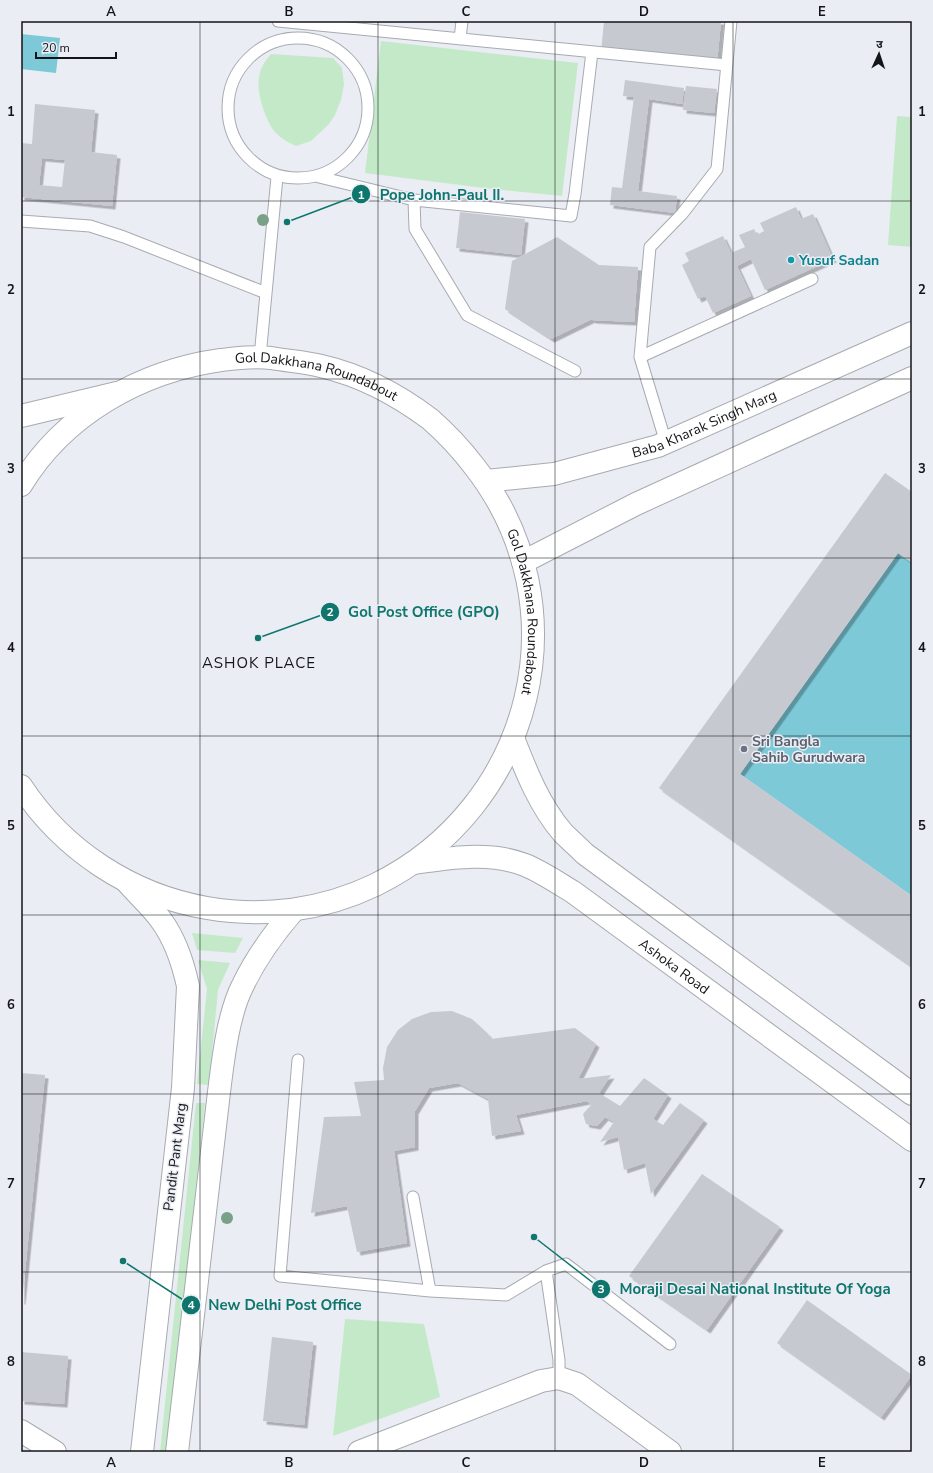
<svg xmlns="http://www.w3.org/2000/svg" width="933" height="1473" viewBox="0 0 933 1473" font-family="'Nunito Sans','Noto Sans Devanagari',sans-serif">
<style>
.green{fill:#c4e9c8}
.water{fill:#7dc9d8}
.building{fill:#c6c9d0;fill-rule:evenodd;filter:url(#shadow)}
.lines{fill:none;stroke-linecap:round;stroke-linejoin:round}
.service-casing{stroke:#a7aab0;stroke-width:13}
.minor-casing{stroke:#a7aab0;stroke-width:24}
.tertiary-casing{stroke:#a7aab0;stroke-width:24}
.secondary-casing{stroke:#a7aab0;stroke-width:24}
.service{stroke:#fff;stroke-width:11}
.minor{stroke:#fff;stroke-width:22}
.tertiary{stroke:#fff;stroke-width:22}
.secondary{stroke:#fff;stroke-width:22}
.tree{fill:#79a187}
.grid{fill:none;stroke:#141518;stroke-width:1;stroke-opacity:0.55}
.culture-dot{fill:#0f9aa8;stroke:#eaedf4;stroke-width:1.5}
.worship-dot{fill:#6b7280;stroke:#eaedf4;stroke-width:1.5}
.labels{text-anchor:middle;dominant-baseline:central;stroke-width:3;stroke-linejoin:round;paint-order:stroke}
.culture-label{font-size:14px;font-weight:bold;fill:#0d838f;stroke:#eaedf4;text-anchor:start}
.street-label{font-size:14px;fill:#141518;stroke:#eaedf4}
.worship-label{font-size:14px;font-weight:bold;fill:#5b616d;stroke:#eaedf4;text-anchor:start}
.neighbourhood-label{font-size:15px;letter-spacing:1px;fill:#141518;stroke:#eaedf4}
.leader{fill:none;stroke:#0f766e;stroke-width:1.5}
.callout-dot{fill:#0f766e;stroke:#eaedf4;stroke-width:1.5}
.mark-label{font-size:12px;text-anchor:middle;font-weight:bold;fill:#fff}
.callout-label{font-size:15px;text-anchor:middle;font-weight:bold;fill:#0f766e;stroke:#eaedf4;stroke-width:3;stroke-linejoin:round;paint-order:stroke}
.neatline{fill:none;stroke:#141518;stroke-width:1.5}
.grid-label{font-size:13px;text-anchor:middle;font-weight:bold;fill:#141518}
</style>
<defs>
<filter id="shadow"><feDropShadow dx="3.5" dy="3.5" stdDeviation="0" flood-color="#0004"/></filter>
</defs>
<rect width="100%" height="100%" fill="#eaedf4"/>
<path class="green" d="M 381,41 L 578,63 L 562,196 L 484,188 L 365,173 Z
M 271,54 L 333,58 L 342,68 L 344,84 L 341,100 L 335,115 L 329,124 L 311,141 L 296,146 C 289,143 282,139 276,133 C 266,123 256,92 259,78 C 260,68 265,61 271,54 Z
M 897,116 L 912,117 L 912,247 L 888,245 Z
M 192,933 L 243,938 L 235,953 L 197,950 Z
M 198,960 L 230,963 L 218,990 L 209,1085 L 197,1084 L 207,989 Z
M 196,1103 L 205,1103 L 168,1452 L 160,1452 Z
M 345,1319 L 424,1324 L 440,1397 L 333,1436 Z"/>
<path class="water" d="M 21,34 L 60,38 L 56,73 L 21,69 Z
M 898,553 L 912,563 L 912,896 L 740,774 Z"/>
<path class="building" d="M 604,21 L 721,21 L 717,63 L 601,53 Z
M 625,80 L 684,88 L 682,104 L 649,99 L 638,191 L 677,196 L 675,213 L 610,205 L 612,187 L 622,188 L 634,97 L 623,96 Z
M 686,86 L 717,89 L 714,113 L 683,110 Z
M 35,104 L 95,110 L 91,152 L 117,155 L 112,206 L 21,197 L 21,143 L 32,144 ZM 42,158 L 65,160 L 62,187 L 39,185 Z
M 796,207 L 801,219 L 813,214 L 833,259 L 765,290 L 751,259 L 737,266 L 751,296 L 713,313 L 705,296 L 698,299 L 682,265 L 689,261 L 685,253 L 723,236 L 731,253 L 745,247 L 739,235 L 754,229 L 757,235 L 764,231 L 760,223 Z
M 460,212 L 525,219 L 521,255 L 456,248 Z
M 557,237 L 599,265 L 638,267 L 634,322 L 592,320 L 592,319 L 551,339 L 505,309 L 512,261 Z
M 885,473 L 912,492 L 912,563 L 898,553 L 740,774 L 912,896 L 912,967 L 659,788 Z
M 452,1011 L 472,1019 L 488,1034 L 491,1039 L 575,1028 L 596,1044 L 578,1079 L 611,1075 L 599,1093 L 620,1106 L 644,1078 L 668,1095 L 653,1119 L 663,1125 L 680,1103 L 704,1120 L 651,1194 L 645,1163 L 624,1170 L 618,1137 L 600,1142 L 614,1122 L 605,1117 L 597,1126 L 586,1124 L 583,1114 L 591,1105 L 587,1101 L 516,1115 L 521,1131 L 492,1136 L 488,1099 L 458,1083 L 429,1088 L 415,1111 L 415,1147 L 394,1151 L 407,1243 L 357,1252 L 347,1206 L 311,1213 L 324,1117 L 361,1116 L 354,1082 L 384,1080 L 383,1068 L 387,1047 L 398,1030 L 412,1019 L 431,1012 Z
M 21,1073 L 45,1075 L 22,1301 L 21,1301 Z
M 702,1174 L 780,1227 L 707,1330 L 629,1276 Z
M 807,1300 L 912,1375 L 881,1417 L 777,1343 Z
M 272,1337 L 313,1342 L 304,1425 L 263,1421 Z
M 21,1352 L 68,1356 L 64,1404 L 21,1401 Z"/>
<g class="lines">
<defs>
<path id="service" d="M 278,21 L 727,65
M228 108a70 70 0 1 1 140 0a70 70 0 1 1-140 0Z
M 460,39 L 462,21
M 319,177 L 414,200 L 571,216 L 575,194 L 592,52
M 414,200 L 415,229 L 467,315 L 575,371
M 21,221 L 90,226 L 124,237 L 266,293
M 260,357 L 277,177
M 640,357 L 812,279
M 666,443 L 640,357 L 650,247 L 682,214 L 717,169 L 731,21
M 298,1060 L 280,1276 L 430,1291 L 506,1295 L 546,1271 L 566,1264 L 670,1344
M 413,1197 L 430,1291
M 546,1271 L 559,1360 L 559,1378"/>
<path id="minor" d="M 21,1431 L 55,1452
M 359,1452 L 541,1381 L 559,1378 L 577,1384 L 670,1452"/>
<path id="tertiary" d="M 21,416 L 117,393
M 126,881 C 137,894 151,906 161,920 C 175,939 183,963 188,986 L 183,1088 L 142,1452
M 177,1452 L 219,1092 C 223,1060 228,1014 243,985 C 256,958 274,933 294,910"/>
<g id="secondary">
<path id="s1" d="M 486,481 L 554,474 L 658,446 L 912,333"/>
<path id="s2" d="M 21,485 C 64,414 141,371 221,360 C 238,358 254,356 271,358 C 288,361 305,362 321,366 C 360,375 398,395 430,419 C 446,433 461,449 474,466 C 584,606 534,807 375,885 C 323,910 264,918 207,908 C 131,895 63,850 21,786"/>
<path d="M 523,562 L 636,504 L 912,378"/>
<path d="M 513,738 C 526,771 539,805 563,833 C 570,840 578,847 585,854 L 912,1094"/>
<path id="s3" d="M 413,863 C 450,858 490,851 525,865 C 542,872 558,883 573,892 L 912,1140"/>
</g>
</defs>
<use href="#service" class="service-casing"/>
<use href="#minor" class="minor-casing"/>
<use href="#tertiary" class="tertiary-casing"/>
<use href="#secondary" class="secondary-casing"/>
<use href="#service" class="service"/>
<use href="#minor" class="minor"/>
<use href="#tertiary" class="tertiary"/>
<use href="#secondary" class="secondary"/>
</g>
<g class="tree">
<circle cx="263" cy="220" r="6"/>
<circle cx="227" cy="1218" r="6"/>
</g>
<path class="grid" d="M 200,21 L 200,1452M 378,21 L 378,1452M 555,21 L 555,1452M 733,21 L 733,1452M 21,201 L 912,201M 21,379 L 912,379M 21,558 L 912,558M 21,736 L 912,736M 21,915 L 912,915M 21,1094 L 912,1094M 21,1272 L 912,1272"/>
<circle class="culture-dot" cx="791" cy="260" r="4"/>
<circle class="worship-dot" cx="744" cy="749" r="4"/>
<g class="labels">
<g class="culture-label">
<text x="799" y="260">Yusuf Sadan</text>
</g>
<g class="street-label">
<text stroke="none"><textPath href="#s2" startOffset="342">Gol Dakkhana Roundabout</textPath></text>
<text stroke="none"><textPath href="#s1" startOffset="227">Baba Kharak Singh Marg</textPath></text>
<text stroke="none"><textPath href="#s2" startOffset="689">Gol Dakkhana Roundabout</textPath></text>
<text stroke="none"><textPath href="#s3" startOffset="294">Ashoka Road</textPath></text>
<text transform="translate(175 1157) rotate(-83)">Pandit Pant Marg</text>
</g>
<g class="worship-label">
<text x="752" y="741">Sri Bangla<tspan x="752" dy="16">Sahib Gurudwara</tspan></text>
</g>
<g class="neighbourhood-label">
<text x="259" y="663">ASHOK PLACE</text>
</g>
</g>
<path class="leader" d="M287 222L361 194M258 638L330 612M534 1237L601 1289M123 1261L191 1305"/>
<g class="callout-dot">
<circle cx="287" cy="222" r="4"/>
<circle cx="258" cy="638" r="4"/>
<circle cx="534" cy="1237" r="4"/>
<circle cx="123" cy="1261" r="4"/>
<circle cx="361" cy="194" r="10"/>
<circle cx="330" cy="612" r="10"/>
<circle cx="601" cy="1289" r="10"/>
<circle cx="191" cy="1305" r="10"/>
</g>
<g class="mark-label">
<text x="361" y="199">1</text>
<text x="330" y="616">2</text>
<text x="601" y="1293">3</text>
<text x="191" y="1309">4</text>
</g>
<g class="callout-label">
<text x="442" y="200">Pope John-Paul II.</text>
<text x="424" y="617">Gol Post Office (GPO)</text>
<text x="755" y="1294">Moraji Desai National Institute Of Yoga</text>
<text x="285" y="1310">New Delhi Post Office</text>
</g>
<rect width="933" height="1473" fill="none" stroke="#eaedf4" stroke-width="44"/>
<g transform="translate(879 54) rotate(3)" stroke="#eaedf4" stroke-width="3" paint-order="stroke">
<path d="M0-3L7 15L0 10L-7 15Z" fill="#141518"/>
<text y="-6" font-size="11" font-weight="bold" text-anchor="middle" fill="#141518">उ</text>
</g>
<path d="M36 52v6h80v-6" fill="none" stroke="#141518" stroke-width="2"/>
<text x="42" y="52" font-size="12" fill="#141518" stroke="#eaedf4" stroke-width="3" paint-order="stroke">20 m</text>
<rect x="22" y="22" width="889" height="1429" class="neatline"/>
<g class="grid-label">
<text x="111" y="16">A</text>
<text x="289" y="16">B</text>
<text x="466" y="16">C</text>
<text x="644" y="16">D</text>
<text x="822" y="16">E</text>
<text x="11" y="116">1</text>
<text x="922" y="116">1</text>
<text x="11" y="294">2</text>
<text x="922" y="294">2</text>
<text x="11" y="473">3</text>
<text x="922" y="473">3</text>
<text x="11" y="652">4</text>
<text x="922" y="652">4</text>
<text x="11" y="830">5</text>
<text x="922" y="830">5</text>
<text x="11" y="1009">6</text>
<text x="922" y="1009">6</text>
<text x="11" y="1188">7</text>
<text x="922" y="1188">7</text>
<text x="11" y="1366">8</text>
<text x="922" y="1366">8</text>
<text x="111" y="1467">A</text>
<text x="289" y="1467">B</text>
<text x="466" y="1467">C</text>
<text x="644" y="1467">D</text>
<text x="822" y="1467">E</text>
</g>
</svg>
